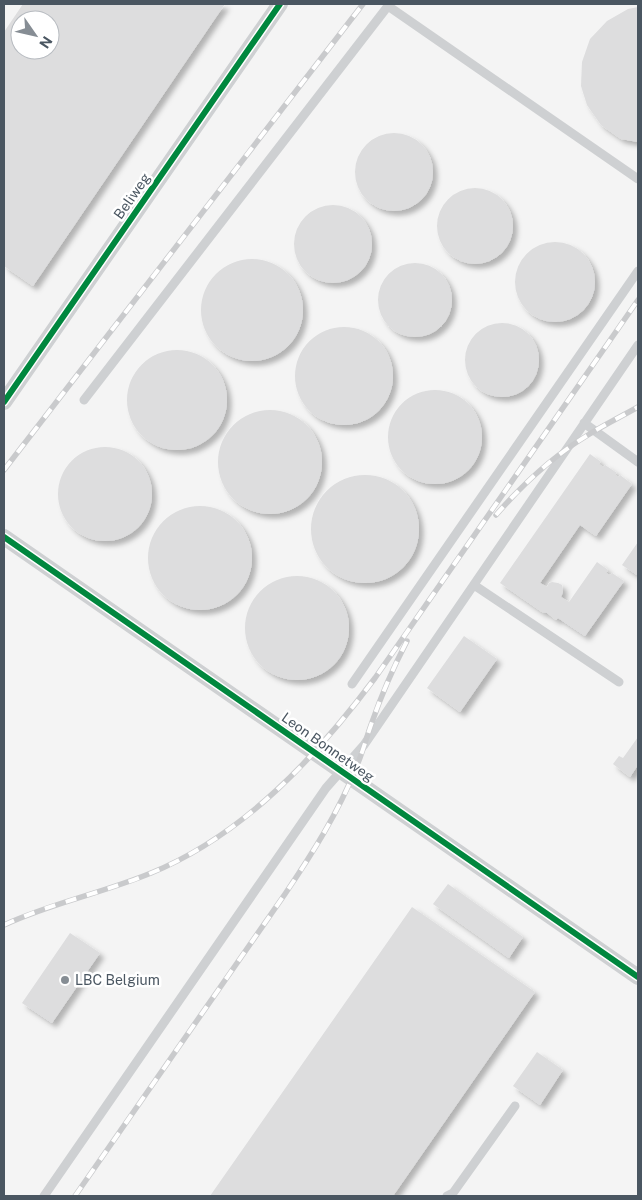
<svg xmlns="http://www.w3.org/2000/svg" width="642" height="1200" viewBox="0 0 642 1200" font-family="'Public Sans',sans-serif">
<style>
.building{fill:#ddddde;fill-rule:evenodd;filter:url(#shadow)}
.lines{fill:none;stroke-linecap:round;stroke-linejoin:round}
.lane{stroke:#ced0d2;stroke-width:9}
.street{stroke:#ced0d2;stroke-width:16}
.rail-casing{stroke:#c9cacc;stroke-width:5.5}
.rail{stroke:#fff;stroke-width:4;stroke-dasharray:11;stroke-linecap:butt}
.cycleway-casing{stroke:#fff;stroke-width:9}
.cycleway{stroke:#00873e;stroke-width:6}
.poi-dot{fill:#868d94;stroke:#fff;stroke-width:2}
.labels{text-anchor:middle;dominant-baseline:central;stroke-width:5;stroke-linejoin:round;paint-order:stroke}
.street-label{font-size:14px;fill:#4a5661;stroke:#fff}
.poi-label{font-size:14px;fill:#4a5661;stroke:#fff;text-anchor:start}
</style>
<defs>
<filter id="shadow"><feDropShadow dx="4.5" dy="4.5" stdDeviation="2.5" flood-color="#0004"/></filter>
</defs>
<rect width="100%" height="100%" fill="#f4f4f4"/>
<path class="building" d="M 23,4 L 225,4 L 33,286 L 4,266 L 4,32 ZM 20,20 L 50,20 L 50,50 L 20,50 Z
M 638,7 L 638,142 L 621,139 L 601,125 L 587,105 L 581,86 L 582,62 L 590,39 L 607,21 L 628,9 Z
M355 172a39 39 0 1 1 78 0a39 39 0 1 1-78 0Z
M437 226a38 38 0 1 1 76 0a38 38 0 1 1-76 0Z
M294 244a39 39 0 1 1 78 0a39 39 0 1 1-78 0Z
M515 282a40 40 0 1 1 80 0a40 40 0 1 1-80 0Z
M201 310a51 51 0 1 1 102 0a51 51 0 1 1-102 0Z
M378 300a37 37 0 1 1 74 0a37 37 0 1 1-74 0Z
M465 360a37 37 0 1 1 74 0a37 37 0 1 1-74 0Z
M295 376a49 49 0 1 1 98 0a49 49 0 1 1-98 0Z
M127 400a50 50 0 1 1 100 0a50 50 0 1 1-100 0Z
M388 437a47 47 0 1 1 94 0a47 47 0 1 1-94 0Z
M218 462a52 52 0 1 1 104 0a52 52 0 1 1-104 0Z
M58 494a47 47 0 1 1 94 0a47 47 0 1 1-94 0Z
M 590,454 L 601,462 L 599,464 L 603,467 L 605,465 L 617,473 L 615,475 L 619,477 L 620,475 L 632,484 L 596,536 L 580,525 L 540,583 L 547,587 L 549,583 L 552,582 L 558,583 L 562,585 L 563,592 L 561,597 L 569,602 L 597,562 L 608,570 L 606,573 L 610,575 L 612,573 L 624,581 L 585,636 L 558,618 L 556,620 L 547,613 L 542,612 L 500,583 Z
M311 529a54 54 0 1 1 108 0a54 54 0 1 1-108 0Z
M148 558a52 52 0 1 1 104 0a52 52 0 1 1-104 0Z
M 638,542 L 638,573 L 637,575 L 622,565 Z
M245 628a52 52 0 1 1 104 0a52 52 0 1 1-104 0Z
M 464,636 L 497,659 L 460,712 L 427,688 Z
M 638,737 L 638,765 L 630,777 L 613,764 L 619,756 L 623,758 Z
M 448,884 L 523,937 L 509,958 L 433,904 Z
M 412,907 L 535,992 L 393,1196 L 210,1196 Z
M 70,933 L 100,953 L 52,1023 L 22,1003 Z
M 537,1052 L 563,1070 L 540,1105 L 513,1086 Z"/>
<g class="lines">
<path class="lane" d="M 84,400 L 388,6 L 638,179
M 584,423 L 638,462
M 474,585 L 619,682
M 352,684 L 638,271
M 44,1196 L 326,788 L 364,745 L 638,345
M 447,1196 L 453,1193 L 515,1106"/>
<path class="street" d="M 4,402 L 280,4
M 4,537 L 638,977"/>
<defs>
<path id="rail" d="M 4,470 L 363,4
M 496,515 C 522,485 553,456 588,435 C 604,425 622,416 638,407
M 4,925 C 51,903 103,893 151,873 C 244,835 316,757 375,678 L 638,300
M 75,1196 L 285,894 C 312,854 338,813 356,768 C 362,754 366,739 371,725 C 381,696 393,668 407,641"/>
</defs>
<use href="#rail" class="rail-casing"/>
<use href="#rail" class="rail"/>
<defs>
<path id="cycleway" d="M 4,402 L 280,4
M 4,537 L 638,977"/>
</defs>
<use href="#cycleway" class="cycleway-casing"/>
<use href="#cycleway" class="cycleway"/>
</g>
<circle class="poi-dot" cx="65" cy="980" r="5"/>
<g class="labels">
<g class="street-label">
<text transform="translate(132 196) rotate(-55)">Beliweg</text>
<text transform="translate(328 747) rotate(35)">Leon Bonnetweg</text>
</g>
<g class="poi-label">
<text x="75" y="980">LBC Belgium</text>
</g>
</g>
<rect width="642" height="1200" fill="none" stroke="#4a5661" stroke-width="10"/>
<g transform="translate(35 35) rotate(124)"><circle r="24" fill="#ffffff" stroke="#b7bbc0"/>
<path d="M0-4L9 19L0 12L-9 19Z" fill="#868d94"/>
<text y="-8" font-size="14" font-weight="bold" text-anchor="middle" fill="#4a5661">N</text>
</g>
</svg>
